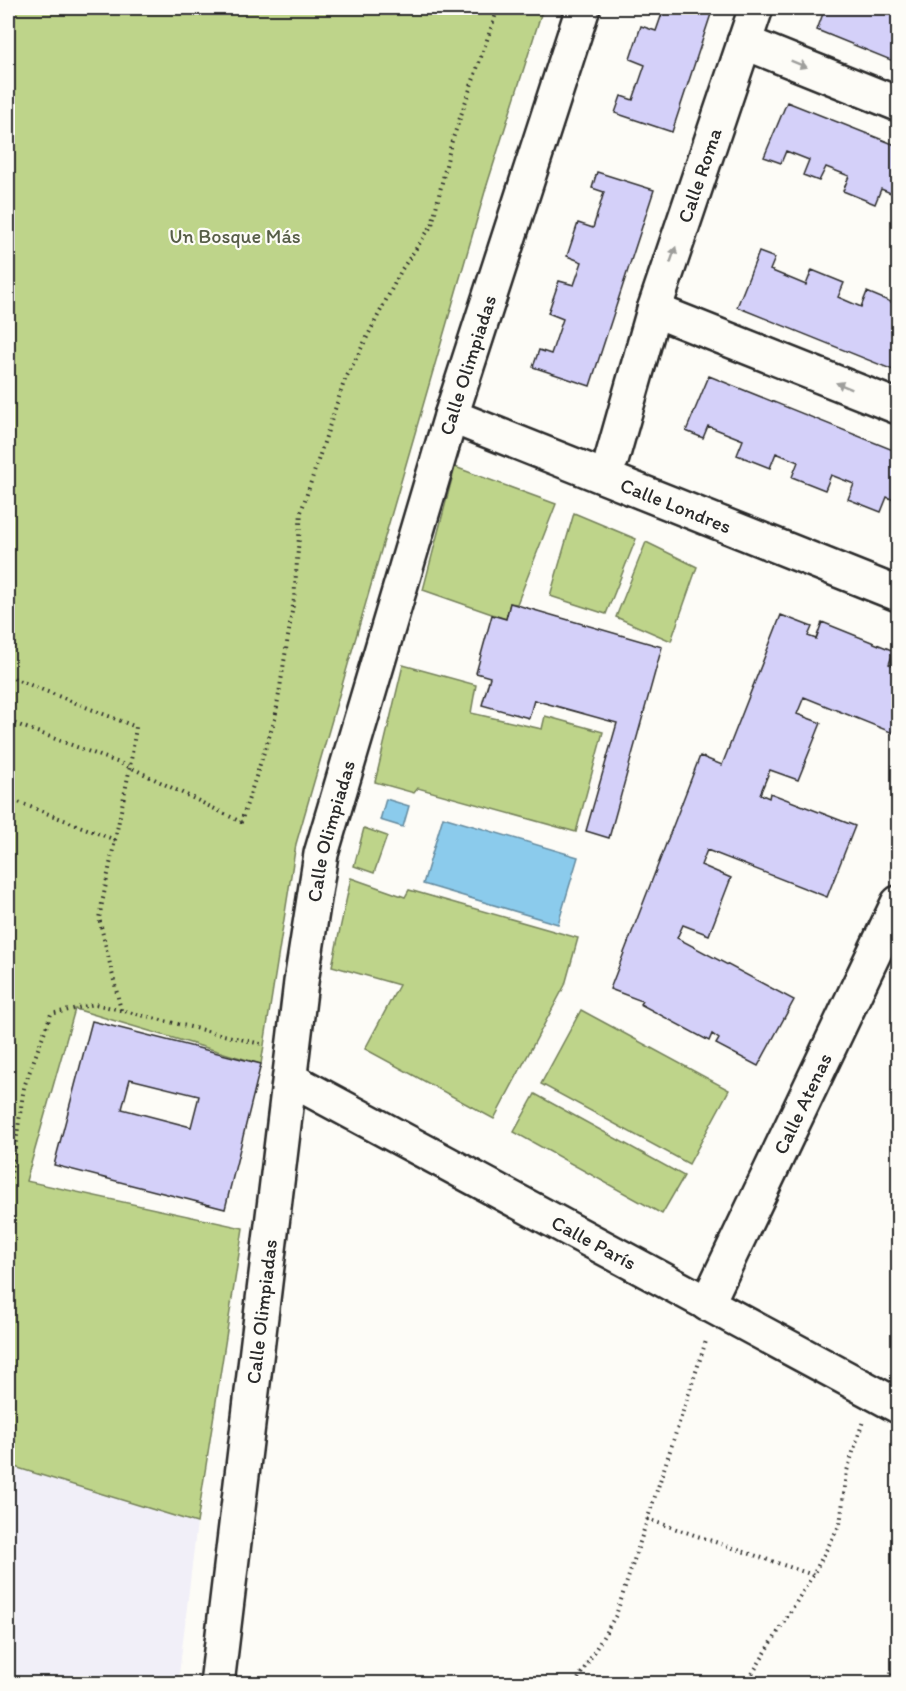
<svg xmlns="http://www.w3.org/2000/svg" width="906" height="1691" viewBox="0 0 906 1691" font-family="Itim,sans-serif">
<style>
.built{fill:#f1eff8}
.green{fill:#bed48a;stroke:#74805a;stroke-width:1.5}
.water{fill:#8bcbec;stroke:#658b9f;stroke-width:1.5}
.building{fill:#d4d0f9;stroke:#2b2b2b;stroke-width:1.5;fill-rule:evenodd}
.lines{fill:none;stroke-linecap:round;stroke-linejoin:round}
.street-casing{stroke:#2b2b2b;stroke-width:38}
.path{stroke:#2b2b2b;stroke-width:4;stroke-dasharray:1.5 4.5;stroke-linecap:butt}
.street{stroke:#fdfcf7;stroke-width:33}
.oneway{fill:#9e9e9b}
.labels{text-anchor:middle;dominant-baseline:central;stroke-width:4.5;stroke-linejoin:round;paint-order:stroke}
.street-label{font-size:20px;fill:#2b2b2b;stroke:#fdfcf7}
.park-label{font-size:20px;fill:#575e48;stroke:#fdfcf7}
</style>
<rect width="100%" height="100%" fill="#fdfcf7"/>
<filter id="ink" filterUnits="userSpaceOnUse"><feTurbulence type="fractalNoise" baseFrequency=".0167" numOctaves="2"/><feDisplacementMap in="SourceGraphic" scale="12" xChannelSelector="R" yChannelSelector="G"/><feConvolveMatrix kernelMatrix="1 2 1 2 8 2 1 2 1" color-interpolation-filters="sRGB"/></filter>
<g filter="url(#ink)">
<path class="built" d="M 8,1465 L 197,1523 L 178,1683 L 8,1683 Z"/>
<path class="green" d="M 8,8 L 543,8 L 486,188 L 296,844 L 261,1064 L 75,1009 L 26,1181 L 243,1228 L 197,1523 L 8,1465 Z
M 455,467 L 556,504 L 517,604 L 510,603 L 506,619 L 423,590 Z
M 574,513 L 636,539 L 606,614 L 550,596 Z
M 646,542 L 697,567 L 671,641 L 616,617 Z
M 403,665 L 476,685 L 471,713 L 542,729 L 545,716 L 603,732 L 576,832 L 418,788 L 414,793 L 375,782 Z
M 364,828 L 387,836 L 374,873 L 354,866 Z
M 351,878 L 405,897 L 409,890 L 578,938 L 565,985 L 494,1119 L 365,1049 L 399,985 L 332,966 Z
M 581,1010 L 729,1090 L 689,1164 L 541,1084 Z
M 535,1094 L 684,1176 L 662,1214 L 514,1132 Z"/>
<path class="water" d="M 386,799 L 409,806 L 403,827 L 380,820 Z
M 443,817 L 578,857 L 558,924 L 423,884 Z"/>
<path class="building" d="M 664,8 L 713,8 L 672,132 L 615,113 L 621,96 L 633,100 L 645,65 L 630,59 L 641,26 L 656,31 Z
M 825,8 L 890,8 L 898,13 L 898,63 L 817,30 Z
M 787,102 L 898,146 L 898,196 L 881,189 L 875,204 L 843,191 L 849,176 L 826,167 L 819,181 L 803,175 L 809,160 L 786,151 L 781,163 L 764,157 Z
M 597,172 L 654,190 L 590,386 L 533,367 L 539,350 L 551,354 L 563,319 L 548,313 L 559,281 L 574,285 L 582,262 L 567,256 L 578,223 L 593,228 L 604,192 L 592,188 Z
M 759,252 L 775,258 L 770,270 L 806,285 L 812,270 L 844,283 L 838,297 L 861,307 L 867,292 L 898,305 L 894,320 L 898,322 L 898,372 L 737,307 Z
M 709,376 L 898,452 L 898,502 L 887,497 L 881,512 L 848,499 L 854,484 L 831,475 L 825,490 L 792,477 L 798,462 L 776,453 L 770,468 L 737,455 L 743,440 L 708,426 L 703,438 L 686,431 Z
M 510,603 L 662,647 L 609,838 L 586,831 L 617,723 L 534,700 L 529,718 L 482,705 L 490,677 L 476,673 L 492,615 L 506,619 Z
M 781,615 L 812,627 L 808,636 L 816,639 L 822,622 L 894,651 L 889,664 L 897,667 L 898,663 L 898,735 L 804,697 L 797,714 L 821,723 L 798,780 L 770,770 L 760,794 L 769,798 L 770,793 L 855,826 L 827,897 L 707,850 L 701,865 L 731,878 L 709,935 L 683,925 L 677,938 L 794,1000 L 758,1066 L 716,1044 L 719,1039 L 712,1034 L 709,1041 L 640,1004 L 642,1001 L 610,989 L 700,756 L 722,765 Z
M 92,1021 L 261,1064 L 225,1209 L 54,1165 ZM 130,1079 L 199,1096 L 191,1127 L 122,1109 Z"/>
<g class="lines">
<defs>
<g id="street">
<path d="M 744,42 L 898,104"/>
<path d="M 654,310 L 898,407"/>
<path id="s1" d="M 451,416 L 898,594"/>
<path id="s2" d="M 612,458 L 654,310 L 756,8"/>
<path id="s3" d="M 290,1079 L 898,1406"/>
<path id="s4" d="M 707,1304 L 898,903"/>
<path id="s5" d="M 217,1684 L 301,982 L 321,854 L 451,416 L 583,8"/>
</g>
</defs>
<use href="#street" class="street-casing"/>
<path class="path" d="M 8,676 L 136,727 L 130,767 L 8,721
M 8,798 L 115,840
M 121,1010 L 99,918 L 130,767 L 241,822 L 275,719 L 294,599 L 301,512 L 344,382 L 402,269 L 432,225 L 451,144 L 498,8
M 8,1196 L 24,1087 L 51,1014 L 95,1004 L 265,1045
M 647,1519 L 813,1575
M 575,1684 L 616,1615 L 707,1338
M 746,1684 L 813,1575 L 840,1524 L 847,1471 L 863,1421
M 883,1684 L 898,1665"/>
<use href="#street" class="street"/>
</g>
<defs><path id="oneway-solid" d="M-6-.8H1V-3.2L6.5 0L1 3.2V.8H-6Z" transform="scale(1.5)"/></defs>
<g class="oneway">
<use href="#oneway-solid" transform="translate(799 64) rotate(22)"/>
<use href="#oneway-solid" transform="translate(673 255) rotate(-71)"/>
<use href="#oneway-solid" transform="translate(844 386) rotate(-158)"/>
</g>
</g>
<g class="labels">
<g class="street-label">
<text stroke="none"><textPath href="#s2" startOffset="296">Calle Roma</textPath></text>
<text stroke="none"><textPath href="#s5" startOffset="1347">Calle Olimpiadas</textPath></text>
<text stroke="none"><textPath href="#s1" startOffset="242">Calle Londres</textPath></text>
<text stroke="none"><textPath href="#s5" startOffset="861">Calle Olimpiadas</textPath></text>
<text stroke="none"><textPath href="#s4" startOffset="222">Calle Atenas</textPath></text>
<text stroke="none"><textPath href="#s3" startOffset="345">Calle París</textPath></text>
<text stroke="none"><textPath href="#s5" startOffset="375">Calle Olimpiadas</textPath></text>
</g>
<g class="park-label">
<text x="235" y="236">Un Bosque Más</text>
</g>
</g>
<rect width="906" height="1691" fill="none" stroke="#fdfcf7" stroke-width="30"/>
<rect x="15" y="15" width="876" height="1661" fill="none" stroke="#2b2b2b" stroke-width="2" filter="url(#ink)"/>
</svg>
